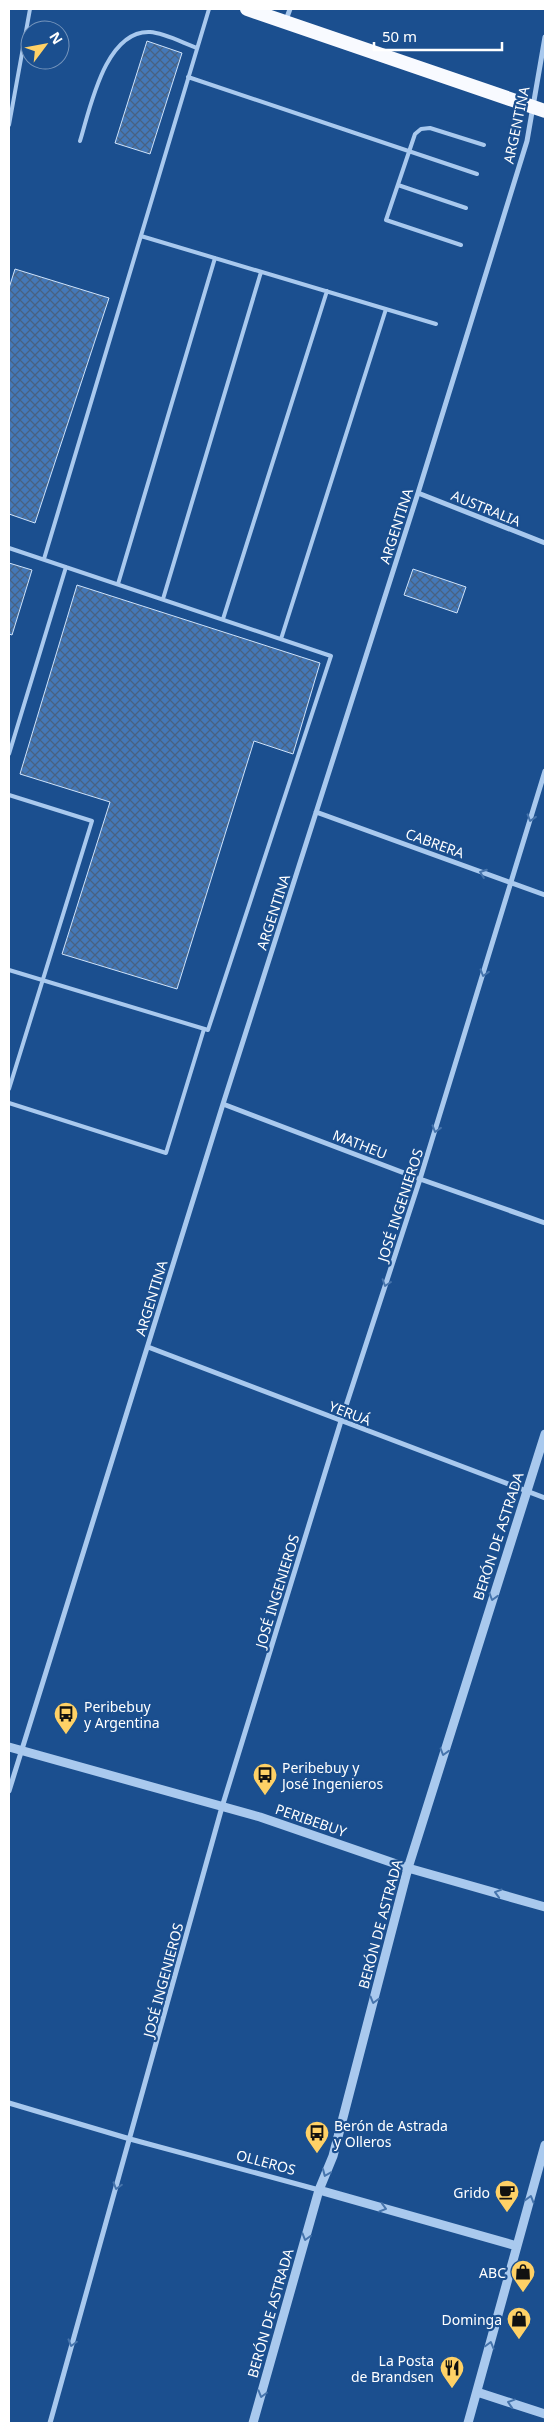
<svg xmlns="http://www.w3.org/2000/svg" width="554" height="2432" viewBox="0 0 554 2432" font-family="'Noto Sans',sans-serif">
<style>
.building{fill:url(#building-cross-hatch);stroke:#cfe3fa}
.lines{fill:none;stroke-linecap:round;stroke-linejoin:round}
.service{stroke:#a9c9ee;stroke-width:4}
.minor{stroke:#a9c9ee;stroke-width:5}
.tertiary{stroke:#a9c9ee;stroke-width:9}
.trunk{stroke:#f8faff;stroke-width:14}
.oneway{stroke:#4674ac}
.labels{text-anchor:middle;dominant-baseline:central;stroke-width:4.5;stroke-linejoin:round;paint-order:stroke}
.street-label{font-size:14px;fill:#fff;stroke:#1b4f8f}
.poi-label{font-size:14px;fill:#fff;stroke:#1b4f8f;text-anchor:end}
</style>
<defs>
<pattern id="building-cross-hatch" width="8" height="8" patternUnits="userSpaceOnUse" patternTransform="scale(1.25)"><rect width="8" height="8" fill="#4478b7"/><path d="M0 0l8 8M0 8l8-8" fill="none" stroke="#486282"/></pattern>
</defs>
<rect width="100%" height="100%" fill="#1b4f8f"/>
<path class="building" d="M 147,41 L 182,53 L 150,154 L 115,143 Z
M 15,269 L 109,298 L 35,523 L 9,514 L 9,288 Z
M 9,563 L 32,570 L 12,635 L 9,634 Z
M 413,569 L 466,587 L 457,613 L 404,595 Z
M 77,585 L 320,663 L 293,754 L 254,741 L 177,989 L 62,954 L 110,802 L 20,774 Z"/>
<g class="lines">
<path class="service" d="M 188,77 L 477,174
M 9,125 L 30,9
M 80,141 C 90,109 105,30 150,32 C 165,33 183,43 197,48
M 398,185 L 466,208
M 141,236 L 436,324
M 461,245 L 386,220 L 415,134 L 421,129 L 430,128 L 484,145
M 9,548 L 331,656 L 208,1030 L 9,970
M 44,559 L 209,9
M 118,584 L 215,258
M 163,599 L 261,272
M 223,619 L 327,291
M 281,639 L 386,309
M 9,754 L 66,567
M 9,795 L 92,821 L 9,1089
M 9,1103 L 166,1153 L 204,1029"/>
<path class="minor" d="M 286,20 L 290,9
M 418,493 L 545,543
M 316,812 L 545,895
M 223,1104 L 420,1179 L 545,1223
M 148,1347 L 545,1498
M 9,1791 L 223,1104 L 418,493 L 527,141 L 545,37
M 9,2103 L 130,2139 L 319,2190
M 50,2423 L 222,1807 L 341,1421 L 420,1179 L 545,771"/>
<path class="tertiary" d="M 9,1747 L 260,1817 L 408,1868 L 545,1907
M 319,2190 L 517,2246
M 477,2392 L 545,2414
M 253,2423 L 319,2190 L 333,2156 L 408,1868 L 545,1434
M 468,2423 L 545,2145"/>
<path class="trunk" d="M 247,9 L 545,111"/>
</g>
<defs><path id="oneway-chevron" d="M-2-3.5L2.5 0L-2 3.5" fill="none" stroke-width="1.6" stroke-linecap="round" stroke-linejoin="round" transform="scale(1.25)"/></defs>
<g class="oneway">
<use href="#oneway-chevron" transform="translate(531 818) rotate(107)"/>
<use href="#oneway-chevron" transform="translate(483 873) rotate(-160)"/>
<use href="#oneway-chevron" transform="translate(484 973) rotate(107)"/>
<use href="#oneway-chevron" transform="translate(436 1129) rotate(107)"/>
<use href="#oneway-chevron" transform="translate(386 1283) rotate(108)"/>
<use href="#oneway-chevron" transform="translate(493 1597) rotate(107)"/>
<use href="#oneway-chevron" transform="translate(444 1752) rotate(107)"/>
<use href="#oneway-chevron" transform="translate(498 1893) rotate(-164)"/>
<use href="#oneway-chevron" transform="translate(374 2000) rotate(105)"/>
<use href="#oneway-chevron" transform="translate(326 2173) rotate(113)"/>
<use href="#oneway-chevron" transform="translate(117 2186) rotate(106)"/>
<use href="#oneway-chevron" transform="translate(530 2199) rotate(-74)"/>
<use href="#oneway-chevron" transform="translate(383 2208) rotate(16)"/>
<use href="#oneway-chevron" transform="translate(306 2237) rotate(106)"/>
<use href="#oneway-chevron" transform="translate(72 2343) rotate(106)"/>
<use href="#oneway-chevron" transform="translate(490 2345) rotate(-75)"/>
<use href="#oneway-chevron" transform="translate(262 2394) rotate(106)"/>
<use href="#oneway-chevron" transform="translate(511 2403) rotate(-162)"/>
</g>
<defs>
<symbol id="bus-pin" viewBox="-11 -11 22 30"><path d="M0 17L-7.5 6A9.5 9.5 0 1 1 7.5 6Z" fill="#ffd166" stroke="#1b4f8f"/><path d="M-5-6H5V4H4V6H2V4H-2V6H-4V4H-5ZM-3.5-4V0h7V-4ZM-3.5 1.2v1.5H-2V1.2ZM2 1.2v1.5H3.5V1.2Z" fill="#111"/></symbol>
<symbol id="cafe-pin" viewBox="-11 -11 22 30"><path d="M0 17L-7.5 6A9.5 9.5 0 1 1 7.5 6Z" fill="#ffd166" stroke="#1b4f8f"/><path d="M-5.5-4.5H6V0H3Q3 3.5 0 3.5H-2.5Q-5.5 3.5-5.5 0ZM3-3.2v2h1.7v-2ZM-6 4.5H4V6H-6Z" fill="#111"/></symbol>
<symbol id="shop-pin" viewBox="-11 -11 22 30"><path d="M0 17L-7.5 6A9.5 9.5 0 1 1 7.5 6Z" fill="#ffd166" stroke="#1b4f8f"/><path d="M-5-2.5h2.3a2.7 3.5 0 0 1 5.4 0H5L5.5 6h-11ZM-1.5-2.5h3a1.5 2.3 0 0 0-3 0Z" fill="#111"/></symbol>
<symbol id="restaurant-pin" viewBox="-11 -11 22 30"><path d="M0 17L-7.5 6A9.5 9.5 0 1 1 7.5 6Z" fill="#ffd166" stroke="#1b4f8f"/><path d="M-5-6h1v4h1v-4h1v4h1v-4h1v5L-1.5 .5V6h-2V.5L-5-1ZM5-6V6H3V1.5H1.5Q1.5-4 5-6Z" fill="#111"/></symbol>
</defs>
<g fill-rule="evenodd">
<use href="#bus-pin" x="52" y="1700" width="28" height="38"/>
<use href="#bus-pin" x="251" y="1761" width="28" height="38"/>
<use href="#bus-pin" x="303" y="2119" width="28" height="38"/>
<use href="#cafe-pin" x="493" y="2178" width="28" height="38"/>
<use href="#shop-pin" x="509" y="2258" width="28" height="38"/>
<use href="#shop-pin" x="505" y="2305" width="28" height="38"/>
<use href="#restaurant-pin" x="438" y="2354" width="28" height="38"/>
</g>
<g class="labels">
<g class="street-label">
<text transform="translate(516 125) rotate(-78)">ARGENTINA</text>
<text transform="translate(486 508) rotate(22)">AUSTRALIA</text>
<text transform="translate(396 526) rotate(-72)">ARGENTINA</text>
<text transform="translate(435 843) rotate(20)">CABRERA</text>
<text transform="translate(273 912) rotate(-72)">ARGENTINA</text>
<text transform="translate(360 1144) rotate(21)">MATHEU</text>
<text transform="translate(400 1205) rotate(-72)">JOSÉ INGENIEROS</text>
<text transform="translate(151 1298) rotate(-73)">ARGENTINA</text>
<text transform="translate(350 1413) rotate(21)">YERUÁ</text>
<text transform="translate(498 1536) rotate(-72)">BERÓN DE ASTRADA</text>
<text transform="translate(277 1591) rotate(-73)">JOSÉ INGENIEROS</text>
<text transform="translate(311 1820) rotate(19)">PERIBEBUY</text>
<text transform="translate(380 1924) rotate(-75)">BERÓN DE ASTRADA</text>
<text transform="translate(163 1980) rotate(-75)">JOSÉ INGENIEROS</text>
<text transform="translate(266 2162) rotate(15)">OLLEROS</text>
<text transform="translate(270 2313) rotate(-74)">BERÓN DE ASTRADA</text>
</g>
<g class="poi-label">
<text x="84" y="1706" text-anchor="start">Peribebuy<tspan x="84" dy="16">y Argentina</tspan></text>
<text x="282" y="1767" text-anchor="start">Peribebuy y<tspan x="282" dy="16">José Ingenieros</tspan></text>
<text x="334" y="2125" text-anchor="start">Berón de Astrada<tspan x="334" dy="16">y Olleros</tspan></text>
<text x="490" y="2192">Grido</text>
<text x="506" y="2272">ABC</text>
<text x="502" y="2319">Dominga</text>
<text x="434" y="2360">La Posta<tspan x="434" dy="16">de Brandsen</tspan></text>
</g>
</g>
<rect width="554" height="2432" fill="none" stroke="#ffffff" stroke-width="20"/>
<g transform="translate(45 45) rotate(58)"><circle r="24" fill="#1b4f8f" stroke="#7695bc"/>
<path d="M0-4L9 19L0 12L-9 19Z" fill="#ffd166"/>
<text y="-8" font-size="14" font-weight="bold" text-anchor="middle" fill="#ffffff">N</text>
</g>
<path d="M374 42v8h128v-8" fill="none" stroke="#ffffff" stroke-width="2.5"/>
<text x="382" y="42" font-size="15" fill="#ffffff" stroke="#1b4f8f" stroke-width="4" paint-order="stroke">50 m</text>
</svg>
